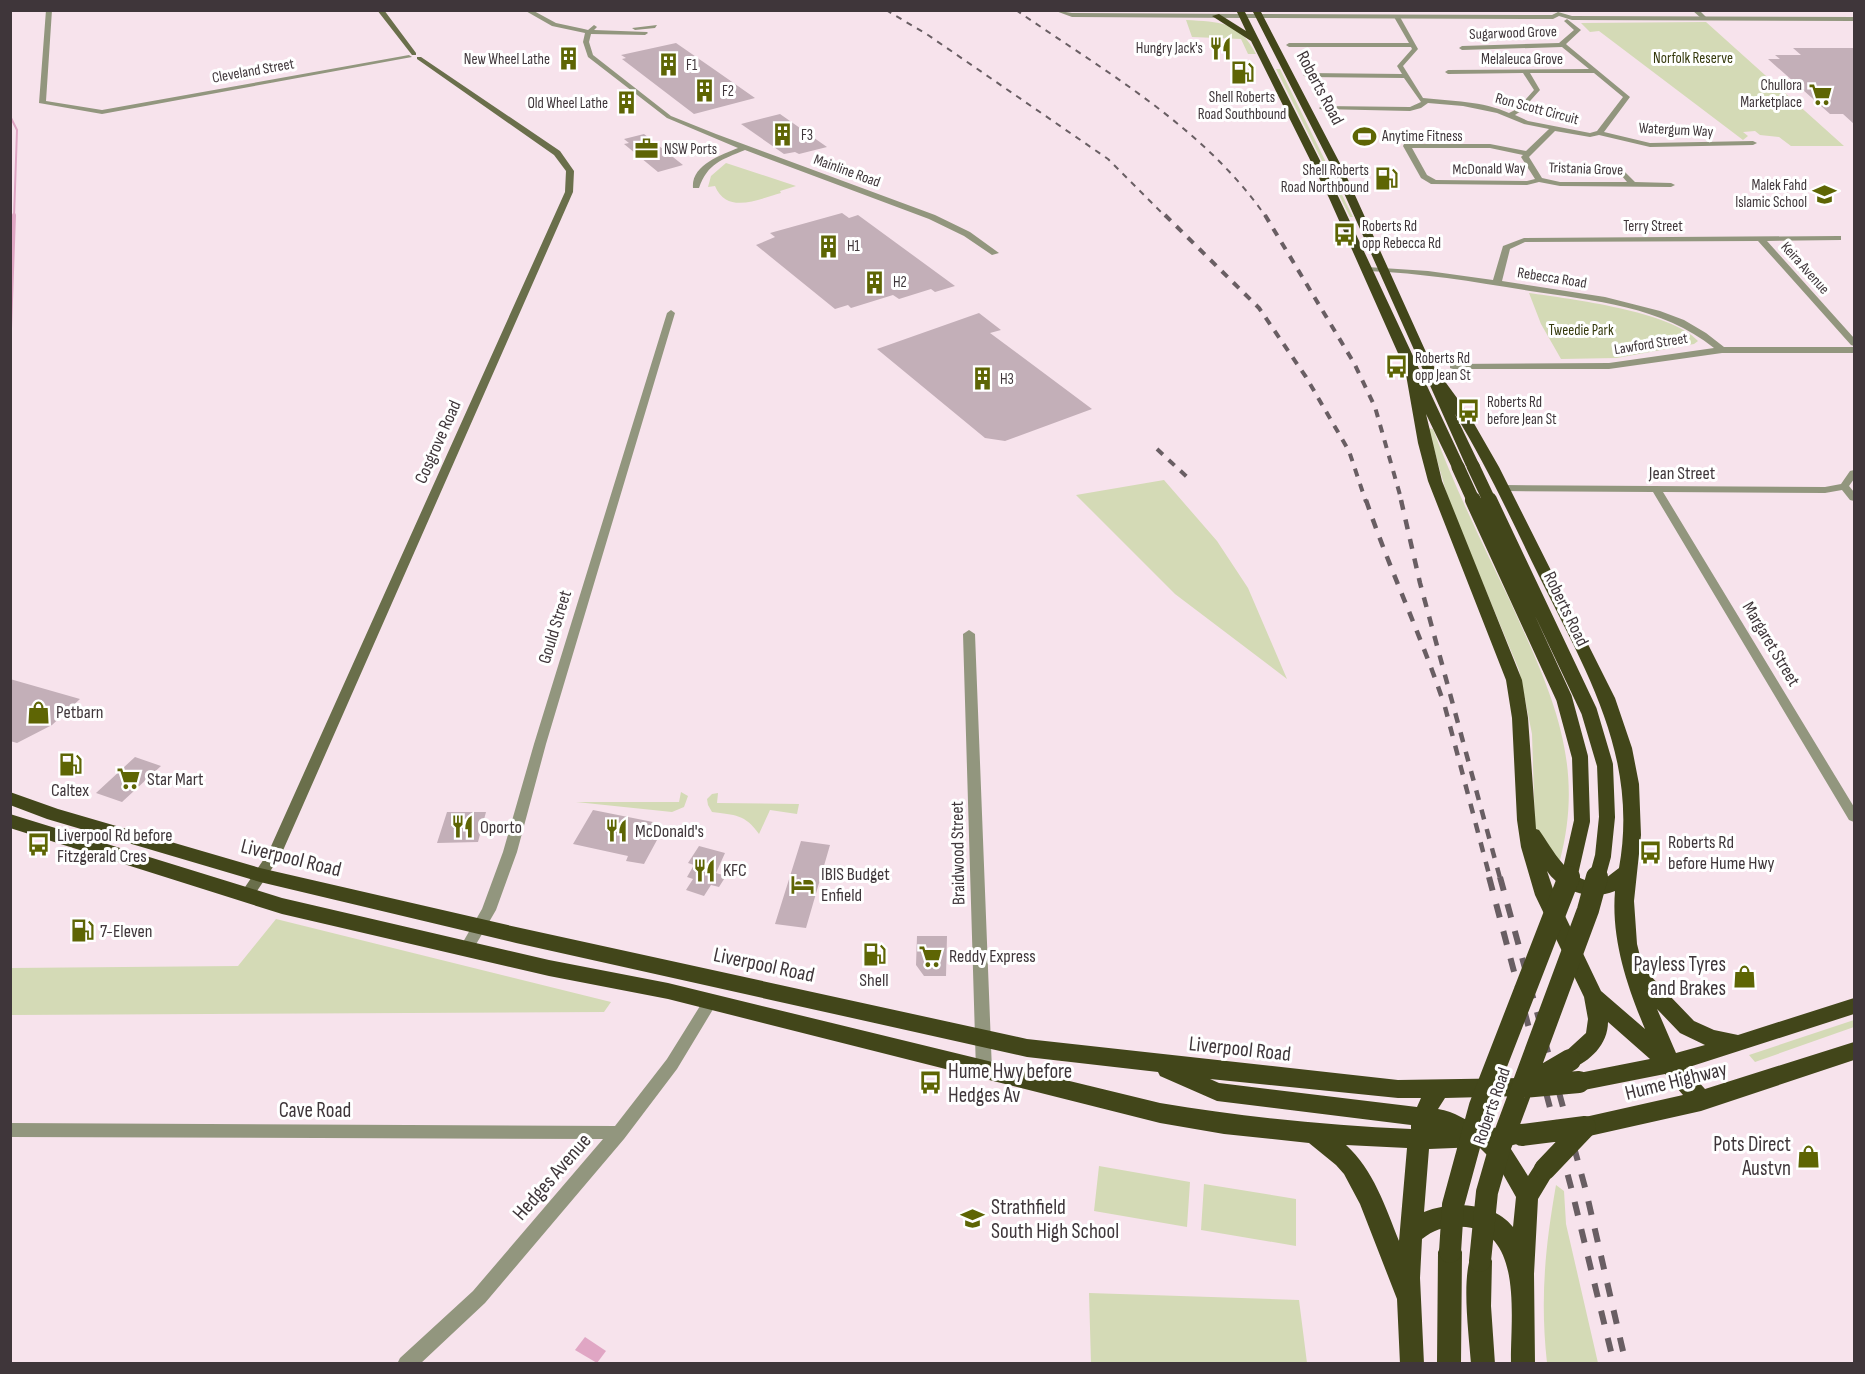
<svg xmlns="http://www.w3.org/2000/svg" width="1865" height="1374" viewBox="0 0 1865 1374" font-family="'Sofia Sans Condensed',sans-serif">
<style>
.green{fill:#d4dab6}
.water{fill:#e0a6c4}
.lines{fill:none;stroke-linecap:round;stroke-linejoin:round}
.stream-far1{stroke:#e0a6c4;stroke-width:2}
.stream{stroke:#e0a6c4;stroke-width:4}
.building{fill:#c3afb8}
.minor{fill:#92967e;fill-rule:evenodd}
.tertiary{fill:#92967e;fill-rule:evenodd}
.secondary{fill:#6a6f4b;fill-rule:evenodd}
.trunk{fill:#42461a;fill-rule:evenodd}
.rail-far3{stroke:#695e63;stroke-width:2;stroke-dasharray:6 6;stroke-linecap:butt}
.rail-far2{stroke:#695e63;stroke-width:4;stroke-dasharray:8 8;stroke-linecap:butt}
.rail-far1{stroke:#695e63;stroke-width:4.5;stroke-dasharray:10 10;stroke-linecap:butt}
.rail{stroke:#695e63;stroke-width:6;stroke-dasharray:14 14;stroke-linecap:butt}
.trunk-bridge-far2{stroke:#42461a;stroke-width:13}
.trunk-bridge-far1{stroke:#42461a;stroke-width:16}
.trunk-bridge{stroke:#42461a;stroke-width:22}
.labels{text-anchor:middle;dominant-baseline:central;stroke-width:6;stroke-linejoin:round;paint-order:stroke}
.far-street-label{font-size:15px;fill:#3f363a;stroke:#fff}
.far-poi-label{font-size:15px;fill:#3f363a;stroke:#fff;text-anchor:start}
.far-park-label{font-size:15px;fill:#363a0d;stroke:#fff}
.street-label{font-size:18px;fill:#3f363a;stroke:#fff}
.poi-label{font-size:18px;fill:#3f363a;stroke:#fff;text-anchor:start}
.near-street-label{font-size:21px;fill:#3f363a;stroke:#fff}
.near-poi-label{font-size:21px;fill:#3f363a;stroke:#fff;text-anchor:end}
</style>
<rect width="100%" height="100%" fill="#f7e3ec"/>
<path class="green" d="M 1186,20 C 1220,22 1239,21 1256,54 L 1248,54 L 1241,39 L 1192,37 Z
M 1706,22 L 1844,146 L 1791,146 L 1779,137 L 1760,135 L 1755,131 L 1743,132 L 1748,136 L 1743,140 L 1599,31 L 1590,32 L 1581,23 Z
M 1276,69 L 1280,69 L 1353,217 L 1350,217 Z
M 726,163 L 796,186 L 780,191 L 781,193 C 759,199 727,215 715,186 L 708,187 L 711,176 Z
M 1529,293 C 1570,299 1671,311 1698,341 L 1694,344 L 1617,358 L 1561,359 L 1541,324 Z
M 1428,428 L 1433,429 C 1455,488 1483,545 1510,601 C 1550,690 1586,761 1560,860 L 1555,858 L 1535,828 L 1532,734 L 1519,670 L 1449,502 Z
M 1164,480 L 1217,541 L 1248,588 L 1287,679 L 1175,594 L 1076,495 Z
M 681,792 L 688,796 L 684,807 L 672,812 L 576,802 L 679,802 Z
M 718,793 L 717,803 L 799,804 L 797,814 L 770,810 L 759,834 C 745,814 735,815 712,812 L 708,805 L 707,799 L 712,794 Z
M 276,919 L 611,1002 L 604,1012 L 11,1015 L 11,968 L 238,966 Z
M 1854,1020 L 1854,1027 L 1755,1062 L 1749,1055 Z
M 1099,1166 L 1190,1182 L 1187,1227 L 1094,1211 Z
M 1204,1184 L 1296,1199 L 1296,1246 L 1201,1230 Z
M 1556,1185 L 1564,1191 L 1566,1224 L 1598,1363 L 1547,1363 C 1540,1299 1545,1248 1556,1185 Z
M 1089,1293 L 1299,1300 L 1307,1363 L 1091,1363 Z"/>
<path class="water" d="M 585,1337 L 606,1351 L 597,1363 L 575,1350 Z"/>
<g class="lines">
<path class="stream-far1" d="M 10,116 L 17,130 L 14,217"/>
<path class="stream" d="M 10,329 L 14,215"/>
</g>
<path class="building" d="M 676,43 L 715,70 L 755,98 L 694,114 L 622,59 L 626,58 L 621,55 Z
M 1793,48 L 1854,48 L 1854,124 L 1843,114 L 1830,114 L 1768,59 L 1780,59 L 1775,55 L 1801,55 Z
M 780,114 L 827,147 L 799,154 L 795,152 L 784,154 L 741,124 Z
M 644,134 L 683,165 L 658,172 L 624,144 L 629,143 L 624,139 Z
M 842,213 L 849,218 L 858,215 L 955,286 L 935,292 L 931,289 L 899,299 L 893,295 L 851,308 L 848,305 L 835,309 L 756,245 L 775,237 L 770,233 Z
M 979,313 L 1001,330 L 990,333 L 1092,409 L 1005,441 L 985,438 L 877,349 Z
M 10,679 L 80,699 L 52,725 L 17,743 L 10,741 Z
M 135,757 L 161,766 L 122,802 L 96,793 Z
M 593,810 L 658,823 L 650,838 L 657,840 L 644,864 L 626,861 L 628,856 L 573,844 Z
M 447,812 L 486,812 L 478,842 L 437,843 Z
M 801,841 L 830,845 L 806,928 L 775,924 Z
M 699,846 L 725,853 L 716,873 L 726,876 L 719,887 L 711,885 L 704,896 L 686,890 L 693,879 L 687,877 L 694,865 L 688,863 Z
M 917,936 L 947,936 L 946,976 L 924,976 L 916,965 Z"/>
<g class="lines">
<path class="minor" d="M 46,10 L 52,10 L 46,101 L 102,110 L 409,55 L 412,57 L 102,114 L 39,103 Z
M 524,10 L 532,10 L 556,23 L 584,29 L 588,30 L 594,25 L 597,27 L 594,30 L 647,32 L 648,33 L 645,35 L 591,34 L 589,42 L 593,55 L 671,116 L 716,134 L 935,215 L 970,232 L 999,253 L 992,255 L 964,236 L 929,219 L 745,150 C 721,160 708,163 699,188 L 693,188 C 691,165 721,155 738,148 L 667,118 L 588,57 L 583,42 L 585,33 L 552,26 Z
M 1053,10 L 1072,13 L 1243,14 L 1246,16 L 1243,18 L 1072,17 Z
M 1692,10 L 1699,10 L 1707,18 L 1702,19 Z
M 1397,15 L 1400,17 L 1418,49 L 1403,66 L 1423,98 C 1451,101 1483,101 1509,113 L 1517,109 L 1534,90 L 1523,73 L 1448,74 L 1445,72 L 1448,70 L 1589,69 L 1562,47 L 1462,50 L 1459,48 L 1462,46 L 1559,43 L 1574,30 L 1564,21 L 1567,19 L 1581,30 L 1566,44 L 1567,45 L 1630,97 L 1604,132 L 1650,143 L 1753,141 L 1757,143 L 1753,145 L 1650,147 L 1599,135 L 1590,137 L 1555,131 L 1529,157 L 1542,178 L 1560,182 L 1627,182 L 1616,169 L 1620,167 L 1635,182 L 1671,183 L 1675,185 L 1671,187 L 1560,186 L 1539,182 L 1527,185 L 1431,184 L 1421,178 L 1403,146 L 1404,144 L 1490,144 L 1526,151 L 1549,129 L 1524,124 L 1497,113 L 1463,106 L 1428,103 L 1421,108 L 1410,111 L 1320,109 L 1319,108 L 1322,106 L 1410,107 L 1421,102 L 1404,78 L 1306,77 L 1303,75 L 1306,73 L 1402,74 L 1397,66 L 1412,49 L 1411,47 L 1289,47 L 1286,45 L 1289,43 L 1409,43 L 1394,17 ZM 1530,73 L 1594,73 L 1623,97 L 1597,131 L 1590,133 L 1528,121 L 1515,115 L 1521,111 L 1540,90 ZM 1412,148 L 1490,148 L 1523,155 L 1521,157 L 1535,179 L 1527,181 L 1436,180 L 1427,175 Z
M 657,25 L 655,28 L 635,30 L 632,28 Z
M 1838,236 L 1841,236 L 1841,240 L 1767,241 L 1854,338 L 1854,346 L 1851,345 L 1758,241 L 1525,242 L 1510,249 L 1502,281 L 1605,297 L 1660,311 L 1684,320 L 1706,333 L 1724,347 L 1854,347 L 1854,353 L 1722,353 L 1609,369 L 1453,369 L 1450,368 L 1450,364 L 1609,363 L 1714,348 C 1662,306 1594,301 1530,291 C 1476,282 1422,273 1367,271 L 1363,269 L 1367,267 L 1428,271 L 1493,280 L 1503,246 L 1524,238 Z
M 671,310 L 675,313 L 546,744 L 517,852 L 496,910 L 471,953 L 466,955 L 461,953 L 459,949 L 482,909 L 503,852 L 534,744 L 667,313 Z
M 1854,470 L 1854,479 L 1849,486 L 1854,492 L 1854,501 L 1850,500 L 1842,490 L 1825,493 L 1663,492 L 1854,807 L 1854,822 L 1849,820 L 1653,492 L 1503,491 L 1498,488 L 1503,485 L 1825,487 L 1841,484 L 1850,471 Z
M 969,630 L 975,634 L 992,1071 L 989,1076 L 984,1078 L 979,1076 L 976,1071 L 963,634 Z
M 710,996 L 715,998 L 717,1002 L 715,1006 L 677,1069 L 624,1139 L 485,1303 L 420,1364 L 397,1364 L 400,1358 L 473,1291 L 603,1139 L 10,1137 L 10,1123 L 615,1126 L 667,1059 L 705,998 Z"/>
<path class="tertiary" d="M 1558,12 L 1572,16 L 1854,17 L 1854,21 L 1572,20 L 1559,16 L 1553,19 L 1243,18 L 1240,16 L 1243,14 L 1552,15 Z"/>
<path class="secondary" d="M 377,10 L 384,10 L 416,53 L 416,55 L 412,55 Z
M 417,57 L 421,57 L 560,151 L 574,171 L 573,192 L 281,855 L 251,900 L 246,901 L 241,900 L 239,896 L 268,853 L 565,192 L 566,171 L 554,155 L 417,59 Z"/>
<path class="trunk" d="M 1236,10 L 1244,10 L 1339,198 L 1465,467 L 1458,471 L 1453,470 L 1426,414 L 1442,481 L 1522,680 L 1528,718 L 1536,829 L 1539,830 C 1554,851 1571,887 1602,881 L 1619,868 C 1639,757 1586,671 1539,576 C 1512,521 1487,466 1455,414 L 1480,466 L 1473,470 L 1466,466 L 1335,173 L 1252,10 L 1260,10 L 1345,173 L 1430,361 L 1468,413 L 1499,467 L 1615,698 L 1632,748 L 1639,784 L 1641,835 L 1634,901 L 1637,944 L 1643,968 L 1694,1021 L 1714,1030 L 1738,1035 L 1854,998 L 1854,1014 L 1686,1068 L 1705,1089 L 1854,1042 L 1854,1060 L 1701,1111 L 1585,1137 L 1577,1134 L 1574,1127 L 1577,1120 L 1585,1117 L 1683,1095 L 1665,1074 L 1579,1091 L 1571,1089 L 1568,1082 L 1571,1075 L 1579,1073 L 1650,1059 L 1608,1022 C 1608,1044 1590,1062 1570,1069 L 1563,1066 L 1559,1060 L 1563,1054 L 1586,1033 L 1588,1019 L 1584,997 L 1535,895 L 1521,847 L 1517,820 L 1512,718 L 1506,680 L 1428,481 L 1418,443 L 1405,369 L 1329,198 L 1251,41 L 1212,16 L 1219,14 L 1246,31 ZM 1547,871 C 1561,892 1592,901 1615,891 C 1611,939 1627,986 1645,1029 L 1601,991 L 1555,895 ZM 1657,1009 L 1680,1033 L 1705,1045 L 1676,1053 Z
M 10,792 L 58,809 L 260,868 L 516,927 L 1027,1039 L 1398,1080 L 1523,1078 L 1531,1080 L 1534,1087 L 1531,1094 L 1523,1096 L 1445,1098 L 1438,1109 C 1455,1111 1467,1122 1483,1127 C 1495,1130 1508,1124 1521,1129 L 1524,1136 L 1521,1143 L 1509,1146 L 1528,1176 L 1537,1162 L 1545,1159 L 1553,1162 L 1556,1169 L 1538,1199 L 1534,1274 L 1535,1364 L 1511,1364 C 1510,1321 1524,1233 1466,1227 C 1448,1225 1436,1228 1422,1239 L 1420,1278 L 1424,1364 L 1400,1364 L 1397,1299 L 1360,1204 L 1344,1174 L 1336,1165 L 1309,1143 L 1224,1134 L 1160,1123 L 668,999 L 549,976 L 282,914 L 10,828 L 10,814 L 282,898 L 549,960 L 668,983 L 1160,1103 C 1243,1117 1326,1125 1411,1129 L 1411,1125 L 1217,1101 L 1160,1076 L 1158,1072 L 1027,1057 L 516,943 L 260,882 L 47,819 L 10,805 ZM 1210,1079 L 1398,1098 L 1421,1098 L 1417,1107 L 1219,1083 ZM 1346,1145 L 1407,1148 L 1399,1241 C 1386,1208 1373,1169 1346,1145 ZM 1479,1147 L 1499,1167 L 1516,1197 L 1513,1227 C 1493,1202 1452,1201 1424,1212 L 1429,1149 Z
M 1450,1241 L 1458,1244 L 1462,1252 L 1461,1364 L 1437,1364 L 1438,1252 L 1442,1244 Z
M 1480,1250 L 1488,1253 L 1492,1261 L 1491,1306 L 1495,1364 L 1471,1364 C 1469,1335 1461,1278 1472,1253 Z"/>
<path class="rail-far3" d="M 886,10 L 928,35 L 1108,159 L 1166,217
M 1016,10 C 1104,71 1204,127 1266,217"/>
<path class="rail-far2" d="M 1165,215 L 1259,308 L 1306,377 L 1349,451 L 1366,502
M 1265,215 L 1354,363 L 1375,407 L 1402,502
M 1157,449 L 1187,477"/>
<path class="rail-far1" d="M 1366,500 C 1389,568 1420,633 1443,701
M 1401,500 L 1420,583 L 1500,878
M 1445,707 L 1490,878"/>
<path class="rail" d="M 1489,877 L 1572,1191 L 1614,1364
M 1500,877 L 1586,1191 L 1626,1364"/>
<path class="trunk-bridge-far2" d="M 1473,466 L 1490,502
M 1458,467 L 1474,502"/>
<path class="trunk-bridge-far1" d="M 1473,500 L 1564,698 L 1580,757 L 1582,821 L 1569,878
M 1489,500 L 1589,711 L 1605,765 L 1607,817 L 1603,856 L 1597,878"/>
<path class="trunk-bridge" d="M 1529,1084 L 1570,1060
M 1523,1087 L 1579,1082
M 1522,1135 L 1585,1127
M 1545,1169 L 1585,1127
M 1450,1252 L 1453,1205 L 1480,1106 L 1569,877
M 1480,1261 L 1487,1192 L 1500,1147 L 1588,910 L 1597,877"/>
</g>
<defs>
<symbol id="restaurant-bare" viewBox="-9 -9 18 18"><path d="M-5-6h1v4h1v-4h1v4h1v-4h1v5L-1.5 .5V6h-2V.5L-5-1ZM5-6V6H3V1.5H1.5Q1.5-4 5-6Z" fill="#5e6504" stroke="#fff" stroke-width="2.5" paint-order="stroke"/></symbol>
<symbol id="building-bare" viewBox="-9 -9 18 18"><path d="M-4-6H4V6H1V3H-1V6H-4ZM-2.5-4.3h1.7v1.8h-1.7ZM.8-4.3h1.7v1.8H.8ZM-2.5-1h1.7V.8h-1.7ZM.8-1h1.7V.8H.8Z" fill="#5e6504" stroke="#fff" stroke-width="2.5" paint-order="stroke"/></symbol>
<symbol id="fuel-bare" viewBox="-9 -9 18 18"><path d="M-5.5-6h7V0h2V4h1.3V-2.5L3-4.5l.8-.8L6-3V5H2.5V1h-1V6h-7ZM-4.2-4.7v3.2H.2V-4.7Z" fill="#5e6504" stroke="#fff" stroke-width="2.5" paint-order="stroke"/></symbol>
<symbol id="supermarket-bare" viewBox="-9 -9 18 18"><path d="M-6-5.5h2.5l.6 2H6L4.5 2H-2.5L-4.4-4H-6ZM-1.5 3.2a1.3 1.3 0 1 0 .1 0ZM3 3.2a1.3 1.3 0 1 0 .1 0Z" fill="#5e6504" stroke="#fff" stroke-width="2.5" paint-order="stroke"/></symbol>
<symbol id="stadium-bare" viewBox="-9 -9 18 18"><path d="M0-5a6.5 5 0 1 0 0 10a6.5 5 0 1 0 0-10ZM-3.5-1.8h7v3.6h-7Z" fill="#5e6504" stroke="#fff" stroke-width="2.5" paint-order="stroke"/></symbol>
<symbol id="office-bare" viewBox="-9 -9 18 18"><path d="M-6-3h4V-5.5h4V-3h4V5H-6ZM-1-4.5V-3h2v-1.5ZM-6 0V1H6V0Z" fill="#5e6504" stroke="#fff" stroke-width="2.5" paint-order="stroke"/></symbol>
<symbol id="school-bare" viewBox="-9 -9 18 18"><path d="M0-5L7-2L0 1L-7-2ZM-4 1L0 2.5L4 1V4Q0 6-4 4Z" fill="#5e6504" stroke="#fff" stroke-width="2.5" paint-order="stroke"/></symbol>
<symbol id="bus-bare" viewBox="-9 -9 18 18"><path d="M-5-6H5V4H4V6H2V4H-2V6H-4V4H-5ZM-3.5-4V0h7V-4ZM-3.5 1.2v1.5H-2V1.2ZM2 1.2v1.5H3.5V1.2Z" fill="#5e6504" stroke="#fff" stroke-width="2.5" paint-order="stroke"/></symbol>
<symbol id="shop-bare" viewBox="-9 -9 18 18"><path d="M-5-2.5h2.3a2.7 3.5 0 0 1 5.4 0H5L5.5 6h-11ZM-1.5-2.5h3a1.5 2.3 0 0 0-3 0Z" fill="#5e6504" stroke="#fff" stroke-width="2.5" paint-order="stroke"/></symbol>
<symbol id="hotel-bare" viewBox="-9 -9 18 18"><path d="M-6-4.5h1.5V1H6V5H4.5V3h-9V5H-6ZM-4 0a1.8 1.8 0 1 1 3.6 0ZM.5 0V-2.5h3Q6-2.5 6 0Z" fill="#5e6504" stroke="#fff" stroke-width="2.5" paint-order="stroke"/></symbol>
</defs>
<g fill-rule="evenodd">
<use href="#restaurant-bare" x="1204" y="32" width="33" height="33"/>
<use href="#building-bare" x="552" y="42" width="33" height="33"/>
<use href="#building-bare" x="652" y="48" width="33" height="33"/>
<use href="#fuel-bare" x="1226" y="56" width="33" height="33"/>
<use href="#building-bare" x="688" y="74" width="33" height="33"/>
<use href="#supermarket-bare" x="1804" y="78" width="33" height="33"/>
<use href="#building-bare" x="610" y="86" width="33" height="33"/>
<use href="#building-bare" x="766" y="118" width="33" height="33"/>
<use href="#stadium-bare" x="1348" y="120" width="33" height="33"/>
<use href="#office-bare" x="630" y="132" width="33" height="33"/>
<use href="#fuel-bare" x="1370" y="162" width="33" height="33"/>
<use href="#school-bare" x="1808" y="178" width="33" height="33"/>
<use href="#bus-bare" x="1328" y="218" width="33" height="33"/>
<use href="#building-bare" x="812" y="230" width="33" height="33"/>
<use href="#building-bare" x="858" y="266" width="33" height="33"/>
<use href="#bus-bare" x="1380" y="350" width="33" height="33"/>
<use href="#building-bare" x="966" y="362" width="33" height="33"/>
<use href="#bus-bare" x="1452" y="394" width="33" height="33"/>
<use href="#shop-bare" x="22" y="696" width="33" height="33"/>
<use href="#fuel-bare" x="54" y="748" width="33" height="33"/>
<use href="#supermarket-bare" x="112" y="762" width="33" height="33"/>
<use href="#restaurant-bare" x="446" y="810" width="33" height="33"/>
<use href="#restaurant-bare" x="600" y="814" width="33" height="33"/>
<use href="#bus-bare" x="22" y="828" width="33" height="33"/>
<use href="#bus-bare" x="1634" y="836" width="33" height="33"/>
<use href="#restaurant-bare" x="688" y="854" width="33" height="33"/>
<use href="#hotel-bare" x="786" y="868" width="33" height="33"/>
<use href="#fuel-bare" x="66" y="914" width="33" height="33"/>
<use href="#fuel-bare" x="858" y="938" width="33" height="33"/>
<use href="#supermarket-bare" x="914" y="940" width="33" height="33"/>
<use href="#shop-bare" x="1728" y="960" width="33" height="33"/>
<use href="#bus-bare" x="914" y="1066" width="33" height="33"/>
<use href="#shop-bare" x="1792" y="1140" width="33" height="33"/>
<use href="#school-bare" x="956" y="1202" width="33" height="33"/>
</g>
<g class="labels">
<g class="far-street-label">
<text transform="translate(1513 33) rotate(-2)">Sugarwood Grove</text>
<text x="1522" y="59">Melaleuca Grove</text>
<text transform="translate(253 71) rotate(-10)">Cleveland Street</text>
<text transform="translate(1537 109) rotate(15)">Ron Scott Circuit</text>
<text transform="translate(1676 130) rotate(3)">Watergum Way</text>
<text transform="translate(1489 169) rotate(-1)">McDonald Way</text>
<text transform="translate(1586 169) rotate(2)">Tristania Grove</text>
<text transform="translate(847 171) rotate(20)">Mainline Road</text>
<text x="1653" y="226">Terry Street</text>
<text transform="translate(1805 268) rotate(48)">Keira Avenue</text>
<text transform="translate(1552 278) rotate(9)">Rebecca Road</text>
<text transform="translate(1651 344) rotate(-9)">Lawford Street</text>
</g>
<g class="far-poi-label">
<text x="1203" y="48" text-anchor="end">Hungry Jack's</text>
<text x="550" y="59" text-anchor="end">New Wheel Lathe</text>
<text x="686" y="65">F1</text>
<text x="1802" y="85" text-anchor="end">Chullora<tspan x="1802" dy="17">Marketplace</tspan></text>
<text x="722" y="91">F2</text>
<text x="1242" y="97" text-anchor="middle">Shell Roberts<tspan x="1242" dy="17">Road Southbound</tspan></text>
<text x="608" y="103" text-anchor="end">Old Wheel Lathe</text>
<text x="801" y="135">F3</text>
<text x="1382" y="136">Anytime Fitness</text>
<text x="664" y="149">NSW Ports</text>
<text x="1369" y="170" text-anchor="end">Shell Roberts<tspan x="1369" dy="17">Road Northbound</tspan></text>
<text x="1807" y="185" text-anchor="end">Malek Fahd<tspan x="1807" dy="17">Islamic School</tspan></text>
<text x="1362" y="226">Roberts Rd<tspan x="1362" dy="17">opp Rebecca Rd</tspan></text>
<text x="847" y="246">H1</text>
<text x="893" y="282">H2</text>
<text x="1415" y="358">Roberts Rd<tspan x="1415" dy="17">opp Jean St</tspan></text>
<text x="1000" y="379">H3</text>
<text x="1487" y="402">Roberts Rd<tspan x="1487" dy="17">before Jean St</tspan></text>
</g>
<g class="far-park-label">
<text x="1693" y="58">Norfolk Reserve</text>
<text x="1581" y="330">Tweedie Park</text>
</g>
<g class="street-label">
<text transform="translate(1320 88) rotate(62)">Roberts Road</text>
<text transform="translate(438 442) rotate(-66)">Cosgrove Road</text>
<text x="1682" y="473">Jean Street</text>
<text transform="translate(1566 609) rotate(64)">Roberts Road</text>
<text transform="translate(555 627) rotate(-73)">Gould Street</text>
<text transform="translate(1771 644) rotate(59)">Margaret Street</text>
<text transform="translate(958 853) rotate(-91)">Braidwood Street</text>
<text transform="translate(1492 1106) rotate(-71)">Roberts Road</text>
</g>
<g class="poi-label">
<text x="56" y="712">Petbarn</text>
<text x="147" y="779">Star Mart</text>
<text x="70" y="790" text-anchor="middle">Caltex</text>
<text x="480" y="827">Oporto</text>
<text x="635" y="831">McDonald's</text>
<text x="57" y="835">Liverpool Rd before<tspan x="57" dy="21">Fitzgerald Cres</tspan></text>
<text x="1668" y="842">Roberts Rd<tspan x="1668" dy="21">before Hume Hwy</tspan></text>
<text x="723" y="870">KFC</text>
<text x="821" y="874">IBIS Budget<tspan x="821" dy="21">Enfield</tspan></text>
<text x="100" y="931">7-Eleven</text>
<text x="949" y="956">Reddy Express</text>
<text x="874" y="980" text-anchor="middle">Shell</text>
</g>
<g class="near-street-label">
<text transform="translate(291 858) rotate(14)">Liverpool Road</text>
<text transform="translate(764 965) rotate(12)">Liverpool Road</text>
<text transform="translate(1240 1049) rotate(6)">Liverpool Road</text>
<text transform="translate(1676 1081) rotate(-14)">Hume Highway</text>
<text x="315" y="1110">Cave Road</text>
<text transform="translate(552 1177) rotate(-49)">Hedges Avenue</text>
</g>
<g class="near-poi-label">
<text x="1726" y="964">Payless Tyres<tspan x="1726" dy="24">and Brakes</tspan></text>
<text x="948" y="1071" text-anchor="start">Hume Hwy before<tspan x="948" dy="24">Hedges Av</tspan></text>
<text x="1791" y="1144">Pots Direct<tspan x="1791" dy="24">Austvn</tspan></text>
<text x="991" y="1207" text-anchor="start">Strathfield<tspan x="991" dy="24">South High School</tspan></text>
</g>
</g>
<rect width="1865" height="1374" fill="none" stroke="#3f363a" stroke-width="24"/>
</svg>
